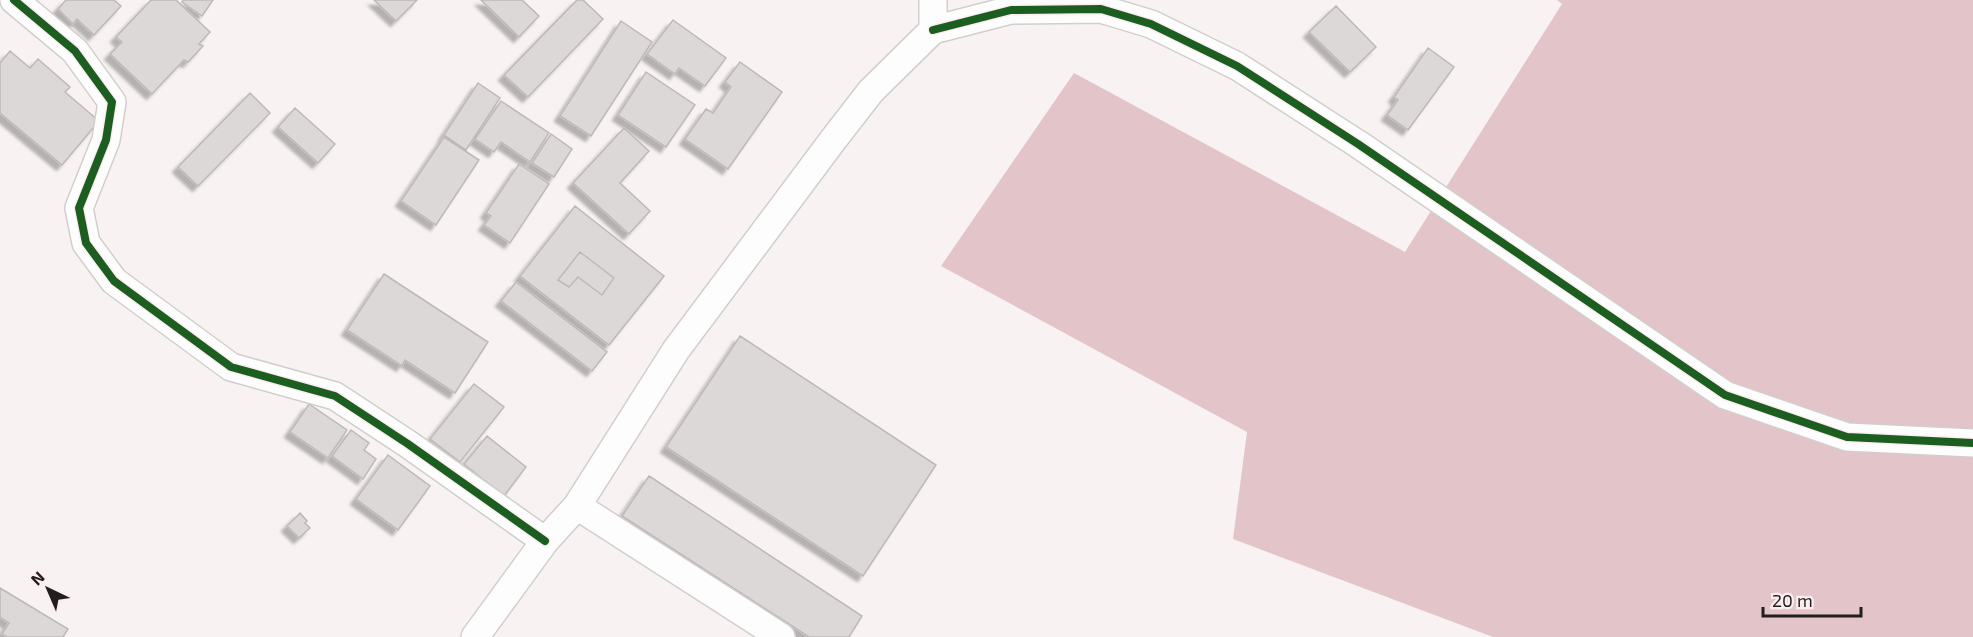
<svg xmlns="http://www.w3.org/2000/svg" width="1973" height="637" viewBox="0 0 1973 637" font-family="'Exo 2',sans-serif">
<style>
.forest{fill:#e3c4c9}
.building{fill:#ddd8d8;stroke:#beb8b9;stroke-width:1.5;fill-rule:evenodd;filter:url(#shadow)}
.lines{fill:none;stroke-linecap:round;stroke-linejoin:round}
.minor-casing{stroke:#d3cece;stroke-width:30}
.minor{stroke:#fefdfd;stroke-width:27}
.cycleway-casing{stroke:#fceef0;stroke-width:11}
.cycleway{stroke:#1b5e20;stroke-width:8}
</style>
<defs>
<filter id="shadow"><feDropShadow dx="-5.5" dy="5.5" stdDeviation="1.5" flood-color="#0004"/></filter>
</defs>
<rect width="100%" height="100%" fill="#f8f2f2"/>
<path class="forest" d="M 1557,0 L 1973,0 L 1973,637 L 1493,637 L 1233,539 L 1247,432 L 941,266 L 1074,73 L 1405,252 L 1562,4 Z"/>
<path class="building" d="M 66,0 L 114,0 L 121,6 L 94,35 L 77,19 L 73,24 L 58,9 Z
M 151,0 L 176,0 L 210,32 L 199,44 L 203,46 L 188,62 L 184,60 L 152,94 L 110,54 L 122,42 L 116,37 Z
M 183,0 L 213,0 L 202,16 L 182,2 Z
M 374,0 L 417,0 L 396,21 Z
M 481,0 L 522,0 L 539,16 L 519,37 Z
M 577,0 L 583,0 L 603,19 L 528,97 L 504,75 Z
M 1336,6 L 1376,47 L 1350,72 L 1309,32 Z
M 673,20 L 726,58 L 705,86 L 679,68 L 675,74 L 647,54 Z
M 621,21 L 652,42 L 591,136 L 560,116 Z
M 1428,48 L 1454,67 L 1408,130 L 1387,115 L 1398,100 L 1394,97 Z
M 10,51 L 30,68 L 38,59 L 70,87 L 65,92 L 99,121 L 62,165 L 0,113 L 0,63 Z
M 740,62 L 782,92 L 728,169 L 685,139 L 706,109 L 713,113 L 731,87 L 725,82 Z
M 646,72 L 695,105 L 666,147 L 618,115 Z
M 478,83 L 500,98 L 466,150 L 444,135 Z
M 250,93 L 270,113 L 198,186 L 178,167 Z
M 501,101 L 549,133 L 530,162 L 501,142 L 494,152 L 475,139 Z
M 295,108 L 335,144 L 318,163 L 278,127 Z
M 624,128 L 649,151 L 620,183 L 650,211 L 629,234 L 573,183 Z
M 551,134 L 572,149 L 554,177 L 532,163 Z
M 444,137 L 479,160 L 436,225 L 401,201 Z
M 519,164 L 549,184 L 510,243 L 484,225 L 491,216 L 486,213 Z
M 575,206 L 664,276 L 609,345 L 520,276 ZM 580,252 L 614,278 L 602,295 L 578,277 L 569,287 L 558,280 Z
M 580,252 L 614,278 L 602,295 L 578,277 L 569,287 L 558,280 Z
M 384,274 L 488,342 L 455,393 L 405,360 L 402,366 L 347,330 Z
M 516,282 L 607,352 L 592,371 L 501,301 Z
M 740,336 L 936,465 L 863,576 L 666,447 Z
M 474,384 L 504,407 L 460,462 L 430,439 Z
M 309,404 L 347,430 L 328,458 L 290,432 Z
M 351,430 L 369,443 L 364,450 L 376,459 L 363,479 L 332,456 Z
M 487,436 L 526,467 L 504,496 L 464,464 Z
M 388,455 L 430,486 L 398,530 L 356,499 Z
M 649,476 L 862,616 L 849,637 L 809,637 L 622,516 Z
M 300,513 L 307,521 L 305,523 L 310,528 L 299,538 L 287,526 Z
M 0,588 L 68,629 L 63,637 L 7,637 L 2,634 L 9,623 L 0,617 Z"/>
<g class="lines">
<defs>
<path id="minor" d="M 14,0 L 75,51 L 112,102 L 106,140 L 79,208 L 86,243 L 114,281 L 231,367 L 335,396 L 408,444 L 545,541
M 933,30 L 1011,10 L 1101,9 L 1151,24 L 1237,66 L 1358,144 L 1725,395 L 1847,437 L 1973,443
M 577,506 L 781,637
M 475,637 L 545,541 L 577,506 L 676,350 L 833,140 L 871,91 L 933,30 L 933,0"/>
</defs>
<use href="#minor" class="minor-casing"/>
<use href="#minor" class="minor"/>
<defs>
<path id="cycleway" d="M 14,0 L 75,51 L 112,102 L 106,140 L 79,208 L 86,243 L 114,281 L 231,367 L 335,396 L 408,444 L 545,541
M 933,30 L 1011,10 L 1101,9 L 1151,24 L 1237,66 L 1358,144 L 1725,395 L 1847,437 L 1973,443"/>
</defs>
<use href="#cycleway" class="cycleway-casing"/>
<use href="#cycleway" class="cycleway"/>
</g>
<g transform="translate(48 589) rotate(316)" stroke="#fceef0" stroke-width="4.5" paint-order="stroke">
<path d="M0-4.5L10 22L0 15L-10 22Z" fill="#231e1e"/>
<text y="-9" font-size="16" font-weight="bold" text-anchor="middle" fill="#231e1e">N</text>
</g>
<path d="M1763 607v9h98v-9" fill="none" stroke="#231e1e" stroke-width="3"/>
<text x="1772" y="607" font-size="18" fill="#231e1e" stroke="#fceef0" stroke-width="4.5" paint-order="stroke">20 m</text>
</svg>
